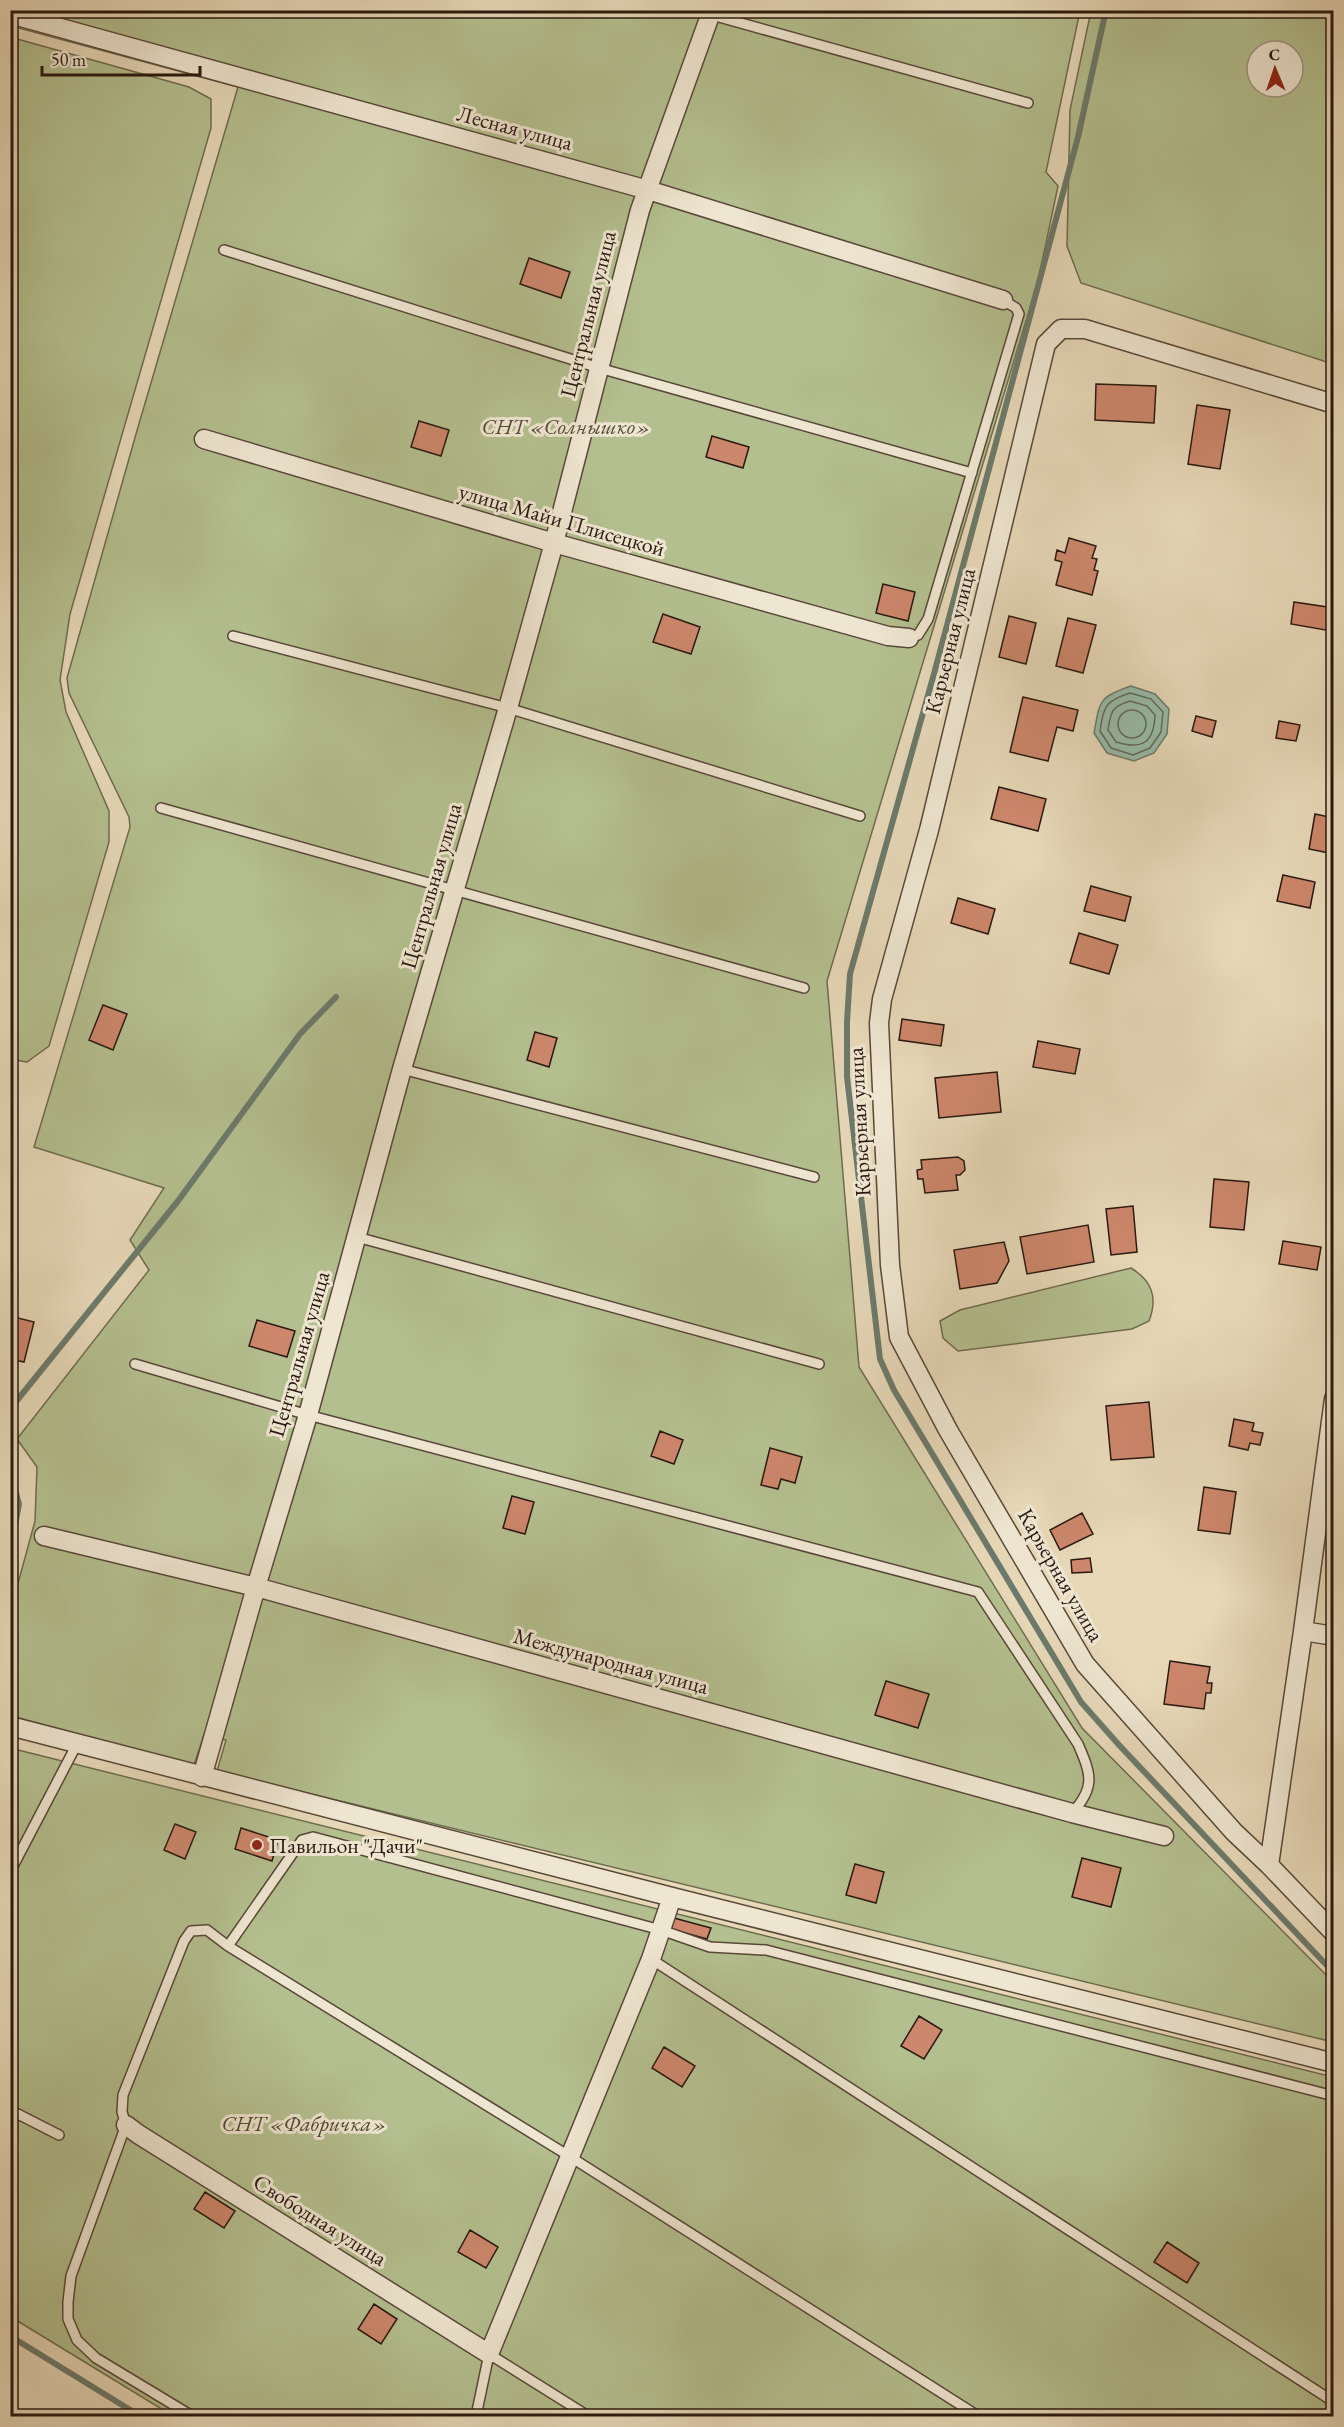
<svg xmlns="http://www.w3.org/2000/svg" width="1344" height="2427" viewBox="0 0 1344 2427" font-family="'EB Garamond',serif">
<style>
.green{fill:#b4bf8f;stroke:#6e6c4f;stroke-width:1.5;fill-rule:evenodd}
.water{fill:#98bba9;stroke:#6c7a6b;stroke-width:1.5}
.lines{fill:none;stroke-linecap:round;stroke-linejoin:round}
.shore{stroke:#606a5c;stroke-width:1.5}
.stream{stroke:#6c7a6b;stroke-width:6}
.building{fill:#cd876c;stroke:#29180f;stroke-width:1.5}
.lane-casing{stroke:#584839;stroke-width:12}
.street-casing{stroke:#584839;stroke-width:21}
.lane{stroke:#efe6d1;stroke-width:9}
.street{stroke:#efe6d1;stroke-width:18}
.poi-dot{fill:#8f2418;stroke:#efe6d1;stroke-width:2}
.labels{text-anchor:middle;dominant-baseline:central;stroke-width:6;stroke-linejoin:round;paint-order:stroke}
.street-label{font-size:22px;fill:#29180f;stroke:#efe6d1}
.park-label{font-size:22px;font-style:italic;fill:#534a35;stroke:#efe6d1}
.poi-label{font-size:22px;fill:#29180f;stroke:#efe6d1;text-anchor:start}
</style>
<rect width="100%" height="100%" fill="#e7d8b8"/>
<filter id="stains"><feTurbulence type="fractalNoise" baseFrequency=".00333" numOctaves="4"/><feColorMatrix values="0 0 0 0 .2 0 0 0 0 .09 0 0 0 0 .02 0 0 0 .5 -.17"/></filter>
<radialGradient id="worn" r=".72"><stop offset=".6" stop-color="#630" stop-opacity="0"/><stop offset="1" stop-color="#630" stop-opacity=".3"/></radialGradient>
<path class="green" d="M 10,11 L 1080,11 L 1046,172 L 1058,186 L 1038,281 L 827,981 L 859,1367 L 1082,1728 L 1333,1982 L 1333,2042 L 217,1771 L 226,1740 L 204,1735 L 194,1765 L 11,1716 L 11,1609 L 35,1521 L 37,1467 L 17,1439 L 149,1270 L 130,1240 L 164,1188 L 34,1147 L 130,827 L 129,817 L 69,693 L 67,678 L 136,434 L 238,87 L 11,26 Z
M 1091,11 L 1333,11 L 1333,364 L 1081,283 L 1067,246 L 1070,110 ZM 1257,51 L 1293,51 L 1293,87 L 1257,87 Z
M 10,37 L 189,87 L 211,99 L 211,128 L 70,614 L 60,680 L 66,712 L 109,811 L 109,842 L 49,1046 L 27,1062 L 10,1059 Z
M 1131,1268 C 1152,1281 1158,1297 1149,1321 L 1132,1329 L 958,1351 L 943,1338 L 940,1321 L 960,1310 Z
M 10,1748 L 1333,2077 L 1333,2416 L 173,2416 L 11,2317 Z"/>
<path class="water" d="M 1131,686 L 1155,694 L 1169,709 L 1167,734 L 1154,753 L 1134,761 L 1107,753 L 1094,733 C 1100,701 1098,697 1131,686 Z"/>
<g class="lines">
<path class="shore" d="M 1130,693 L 1151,699 L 1163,712 L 1161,732 L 1150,748 L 1133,755 L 1111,748 L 1100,731 C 1104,706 1105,701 1130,693 Z
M 1130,701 L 1147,706 L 1155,715 C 1154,743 1142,750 1116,742 L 1108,730 C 1111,711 1111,707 1130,701 Z
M1118 724a14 14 0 1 1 28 0a14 14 0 1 1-28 0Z"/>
<path class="stream" d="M 1106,10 L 1078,137 L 935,670 L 850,974 L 847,1022 L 847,1077 L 880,1359 L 894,1390 L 1081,1702 L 1119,1745 L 1334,1973
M 10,1409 L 178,1201 L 300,1034 L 336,997
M 10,1471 L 19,1504 L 10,1552
M 10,2336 L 140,2416"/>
</g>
<path class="building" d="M 529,258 L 570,272 L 561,298 L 520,284 Z
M 1096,384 L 1156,386 L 1154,423 L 1095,420 Z
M 1197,405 L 1230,410 L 1220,469 L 1188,464 Z
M 419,421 L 449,430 L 441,456 L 411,447 Z
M 712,436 L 749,447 L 743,468 L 706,457 Z
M 1069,538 L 1096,546 L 1092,558 L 1097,559 L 1094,570 L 1098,571 L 1092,595 L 1056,585 L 1062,562 L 1055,560 L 1057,550 L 1065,553 Z
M 883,584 L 915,592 L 908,621 L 876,613 Z
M 1294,602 L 1334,608 L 1331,631 L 1291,624 Z
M 663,614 L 700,627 L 691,654 L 653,642 Z
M 1009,616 L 1036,623 L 1026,664 L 999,657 Z
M 1068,618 L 1096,625 L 1083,673 L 1056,666 Z
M 1023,697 L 1078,710 L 1073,731 L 1057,727 L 1048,761 L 1010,752 Z
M 1196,716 L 1216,721 L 1212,737 L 1192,731 Z
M 1279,721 L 1300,725 L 1296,741 L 1276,738 Z
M 999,787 L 1046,799 L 1038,831 L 991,819 Z
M 1315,814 L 1334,818 L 1334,854 L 1309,849 Z
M 1283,875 L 1315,882 L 1310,908 L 1277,901 Z
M 1091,886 L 1131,897 L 1125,921 L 1084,911 Z
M 958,898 L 995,909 L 988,934 L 951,923 Z
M 1079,933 L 1118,945 L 1109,974 L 1070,963 Z
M 103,1005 L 127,1014 L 113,1050 L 89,1040 Z
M 902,1019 L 944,1025 L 941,1046 L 899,1040 Z
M 535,1032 L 557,1038 L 549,1067 L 527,1060 Z
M 1038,1041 L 1080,1049 L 1075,1074 L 1033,1067 Z
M 997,1072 L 1001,1112 L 939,1118 L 935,1078 Z
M 958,1157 L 964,1161 L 965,1170 L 960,1175 L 956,1175 L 958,1190 L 925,1193 L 923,1179 L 918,1179 L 917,1170 L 922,1169 L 921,1160 Z
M 1214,1179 L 1249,1182 L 1244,1230 L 1210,1227 Z
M 1133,1206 L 1137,1252 L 1111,1255 L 1106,1209 Z
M 1088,1225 L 1094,1262 L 1027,1274 L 1020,1237 Z
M 1283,1241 L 1321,1247 L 1317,1270 L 1279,1264 Z
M 1004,1242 L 1009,1261 L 997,1283 L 960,1289 L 954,1250 Z
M 10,1316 L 34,1322 L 24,1362 L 10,1359 Z
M 257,1320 L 295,1331 L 287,1357 L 249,1346 Z
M 1149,1402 L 1154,1457 L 1111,1460 L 1106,1406 Z
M 1234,1419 L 1254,1423 L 1252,1431 L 1263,1433 L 1260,1445 L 1250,1443 L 1248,1450 L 1229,1446 Z
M 660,1431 L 683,1440 L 674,1464 L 651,1456 Z
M 770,1448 L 802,1457 L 795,1483 L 781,1479 L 778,1489 L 761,1485 Z
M 1204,1487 L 1236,1492 L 1230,1534 L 1198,1530 Z
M 512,1496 L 534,1502 L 525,1534 L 503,1528 Z
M 1082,1513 L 1093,1534 L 1060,1550 L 1050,1530 Z
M 1090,1558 L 1092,1572 L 1072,1573 L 1071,1560 Z
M 1170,1661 L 1210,1667 L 1207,1683 L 1212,1683 L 1211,1693 L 1206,1693 L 1204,1709 L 1164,1704 Z
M 886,1681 L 929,1694 L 918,1728 L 875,1715 Z
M 1334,1725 L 1334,1765 L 1327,1764 Z
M 175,1824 L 196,1832 L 185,1859 L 164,1850 Z
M 241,1828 L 278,1840 L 272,1861 L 235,1849 Z
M 1082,1858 L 1121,1868 L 1111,1907 L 1072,1897 Z
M 855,1864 L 884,1872 L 876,1903 L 846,1895 Z
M 674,1918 L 711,1928 L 707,1939 L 671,1929 Z
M 919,2016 L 942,2030 L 924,2059 L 901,2046 Z
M 664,2047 L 695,2066 L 682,2087 L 652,2068 Z
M 205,2192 L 235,2211 L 224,2228 L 194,2209 Z
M 470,2230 L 498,2247 L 486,2268 L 458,2252 Z
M 1167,2242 L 1199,2263 L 1187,2283 L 1154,2262 Z
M 374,2304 L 397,2319 L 381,2344 L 358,2329 Z"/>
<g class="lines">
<defs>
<path id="lane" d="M 694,10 L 1028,103
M 224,250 L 599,368 L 972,473
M 233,636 L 508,708 L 860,816
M 909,638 L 918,635 L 928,619 L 1019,314 L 1016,308 L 1003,300
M 161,808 L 804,988
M 402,1069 L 814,1177
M 357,1237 L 819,1364
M 135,1364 L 308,1415 L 978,1592 L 1078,1744 C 1091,1774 1096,1787 1072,1813
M 10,1872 L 78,1742
M 228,1946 L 302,1840 L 313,1837 L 661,1930 L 710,1947 L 766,1950 L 1334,2096
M 651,1959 L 1334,2402
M 10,2110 L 59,2135
M 192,2416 L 96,2358 L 77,2340 L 68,2319 L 68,2302 L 71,2276 L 126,2125 L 122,2112 L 123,2095 L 184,1941 L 191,1931 L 207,1930 L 228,1946 L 569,2156 L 978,2416
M 476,2416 L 489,2354 L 588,2416"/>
<path id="street" d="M 10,14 L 648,190 L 1003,300
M 1334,404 L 1085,329 L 1061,329 L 1046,344 L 929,830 L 882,999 L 879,1023 L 890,1265 L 899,1337 L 948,1430 L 1085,1664 L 1234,1832 L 1269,1865 L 1334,1933
M 204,439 L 554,543 L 888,636 L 909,638
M 44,1536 L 256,1587 L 1072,1813 L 1164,1836
M 1303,1631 L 1334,1399
M 10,1726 L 672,1897 L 1334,2063
M 202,1777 L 256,1587 L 308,1415 L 402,1069 L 508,708 L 554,543 L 640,210 L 712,10
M 1269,1865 L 1303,1631 L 1334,1636
M 126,2125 L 138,2134 L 489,2354 L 651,1959 L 672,1897"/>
</defs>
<use href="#lane" class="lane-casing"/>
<use href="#street" class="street-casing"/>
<use href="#lane" class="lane"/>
<use href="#street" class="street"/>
</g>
<circle class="poi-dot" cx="257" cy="1845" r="6"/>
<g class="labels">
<g class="street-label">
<text transform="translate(515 128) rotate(15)">Лесная улица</text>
<text transform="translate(588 314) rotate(-76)">Центральная улица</text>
<text transform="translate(562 520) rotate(16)">улица Майи Плисецкой</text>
<text transform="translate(950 641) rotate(-76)">Карьерная улица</text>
<text transform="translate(431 886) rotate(-74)">Центральная улица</text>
<text transform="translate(859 1122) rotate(-93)">Карьерная улица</text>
<text transform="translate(299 1354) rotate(-74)">Центральная улица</text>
<text transform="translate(1061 1575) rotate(60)">Карьерная улица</text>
<text transform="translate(611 1661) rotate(15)">Международная улица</text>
<text transform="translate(320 2220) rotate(32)">Свободная улица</text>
</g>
<g class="park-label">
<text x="566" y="426">СНТ «Солнышко»</text>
<text x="304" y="2123">СНТ «Фабричка»</text>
</g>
<g class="poi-label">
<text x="269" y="1845">Павильон "Дачи"</text>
</g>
</g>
<rect width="1344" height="2427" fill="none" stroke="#e7d8b8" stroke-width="36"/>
<rect x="12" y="12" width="1320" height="2403" fill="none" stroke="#29180f" stroke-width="3"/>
<rect x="18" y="18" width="1308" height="2391" fill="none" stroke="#29180f" stroke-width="1.5"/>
<g transform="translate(1275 69) rotate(358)"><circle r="28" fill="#efe6d1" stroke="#a09483" stroke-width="1.5"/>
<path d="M0-4.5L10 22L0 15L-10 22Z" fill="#8f2418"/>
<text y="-9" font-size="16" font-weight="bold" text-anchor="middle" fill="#29180f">С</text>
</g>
<path d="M42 66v9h158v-9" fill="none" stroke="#29180f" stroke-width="3"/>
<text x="51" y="66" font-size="18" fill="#29180f" stroke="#efe6d1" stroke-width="4.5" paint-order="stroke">50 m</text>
<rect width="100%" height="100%" filter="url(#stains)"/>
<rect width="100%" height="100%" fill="url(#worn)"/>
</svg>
